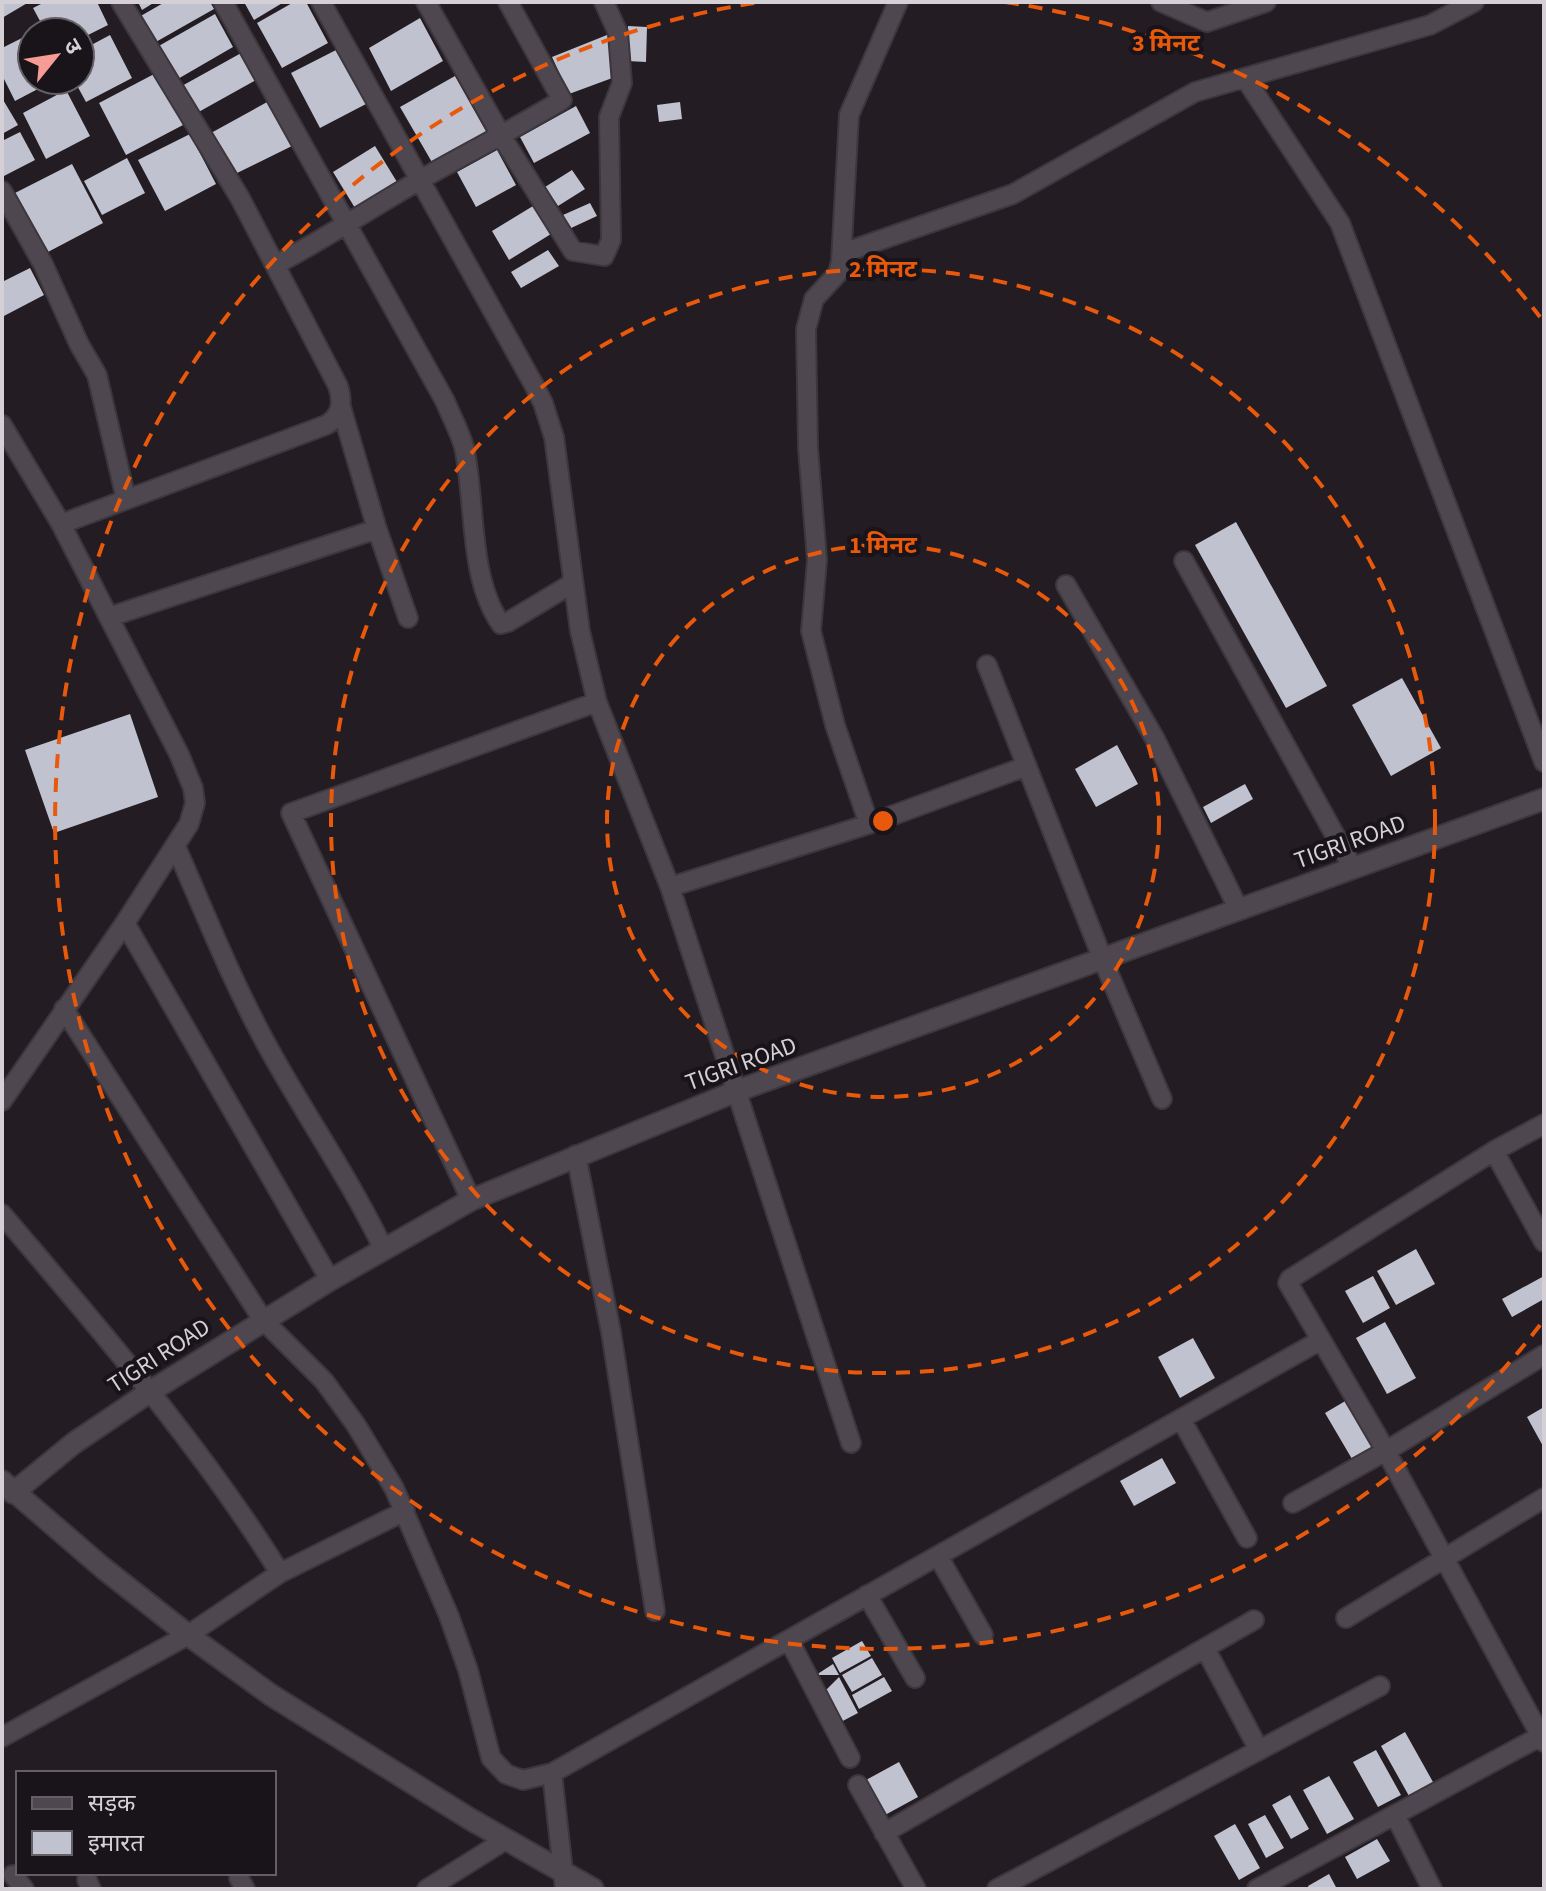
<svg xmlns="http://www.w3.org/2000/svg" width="1546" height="1891" viewBox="0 0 1546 1891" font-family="'Source Sans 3','Noto Sans Devanagari',sans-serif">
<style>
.building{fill:#c1c2cf}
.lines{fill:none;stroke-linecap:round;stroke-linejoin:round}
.minor-casing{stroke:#3c363d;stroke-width:22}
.tertiary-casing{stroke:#3c363d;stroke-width:24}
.minor{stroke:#4f4750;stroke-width:18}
.tertiary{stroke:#4f4750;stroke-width:20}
.ring{fill:none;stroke:#e8590c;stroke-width:4;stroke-dasharray:14 10}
.labels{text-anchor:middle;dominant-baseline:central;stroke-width:8;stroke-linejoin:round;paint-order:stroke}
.street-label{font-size:24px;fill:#d5d0d6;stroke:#19131a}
.centre{fill:#e8590c;stroke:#19131a;stroke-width:4}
.ring-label{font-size:24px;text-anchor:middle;font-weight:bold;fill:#e8590c;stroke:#19131a;stroke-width:8;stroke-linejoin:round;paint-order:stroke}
</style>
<rect width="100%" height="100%" fill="#231c23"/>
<path class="building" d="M 2,2 L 29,2 L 2,18 Z
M 45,2 L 97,2 L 108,25 L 80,39 L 80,32 L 46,32 L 33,8 Z
M 138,2 L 155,2 L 142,10 Z
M 165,2 L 210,2 L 214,9 L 154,43 L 139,17 Z
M 244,2 L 284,2 L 254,20 Z
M 294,2 L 306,2 L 328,43 L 282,68 L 257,23 Z
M 215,14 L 233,47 L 176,80 L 157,47 Z
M 420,18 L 443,61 L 391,91 L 369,48 Z
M 628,26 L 647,27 L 646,62 L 627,61 Z
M 32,33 L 32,80 L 55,80 L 15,101 L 2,75 L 2,48 Z
M 612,33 L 615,77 L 569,94 L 552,57 Z
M 110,35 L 132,78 L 86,102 L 74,80 L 80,80 L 80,51 Z
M 338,49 L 366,104 L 320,128 L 291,73 Z
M 243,52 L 258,79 L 195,114 L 180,87 Z
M 156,73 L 183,125 L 126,155 L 99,103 Z
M 455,76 L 487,133 L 433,164 L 400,107 Z
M 66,90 L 90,136 L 46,159 L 23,113 Z
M 2,98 L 18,125 L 2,134 Z
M 269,101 L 294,145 L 235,174 L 211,133 Z
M 680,102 L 682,119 L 659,122 L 657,105 Z
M 576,106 L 590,133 L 534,163 L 520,137 Z
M 20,132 L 35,160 L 2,177 L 2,141 Z
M 190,134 L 216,184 L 165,211 L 138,160 Z
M 375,146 L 397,182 L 355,208 L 333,172 Z
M 497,150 L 516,185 L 476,207 L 457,172 Z
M 127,158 L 145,193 L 102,215 L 84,181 Z
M 72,164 L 103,223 L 46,253 L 15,193 Z
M 572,170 L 585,189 L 558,206 L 545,187 Z
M 590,203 L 597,216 L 569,229 L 563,215 Z
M 533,206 L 551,234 L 509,260 L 492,231 Z
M 548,250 L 559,266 L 521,288 L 511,272 Z
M 30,268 L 44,295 L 2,317 L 2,282 Z
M 1236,522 L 1327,686 L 1286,708 L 1195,545 Z
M 1402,678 L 1441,748 L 1391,776 L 1352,705 Z
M 130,714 L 158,797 L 54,833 L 25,750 Z
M 1117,745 L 1138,784 L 1096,807 L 1075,769 Z
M 1245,784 L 1253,799 L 1211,823 L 1203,807 Z
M 1416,1249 L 1435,1284 L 1396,1305 L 1377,1271 Z
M 1373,1276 L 1390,1308 L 1363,1323 L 1345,1291 Z
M 1544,1276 L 1544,1299 L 1512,1317 L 1502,1299 Z
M 1385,1322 L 1416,1378 L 1387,1394 L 1356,1338 Z
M 1193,1338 L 1215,1378 L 1180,1398 L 1158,1357 Z
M 1347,1400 L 1374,1446 L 1352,1459 L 1325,1413 Z
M 1544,1407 L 1544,1448 L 1527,1417 Z
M 1162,1458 L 1176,1483 L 1134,1506 L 1120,1481 Z
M 862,1641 L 871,1656 L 840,1673 L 832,1658 Z
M 872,1658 L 882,1675 L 852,1692 L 842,1675 Z
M 833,1664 L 839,1675 L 816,1675 Z
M 839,1677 L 858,1713 L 837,1724 L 825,1691 Z
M 884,1677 L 892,1691 L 859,1709 L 852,1695 Z
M 1405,1732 L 1433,1782 L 1409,1796 L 1381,1746 Z
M 1376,1750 L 1401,1795 L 1378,1807 L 1353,1762 Z
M 899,1762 L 918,1797 L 885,1815 L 866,1780 Z
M 1329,1776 L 1354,1819 L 1327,1834 L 1303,1790 Z
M 1290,1795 L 1309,1829 L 1291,1839 L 1272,1805 Z
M 1265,1815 L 1284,1848 L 1266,1858 L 1248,1824 Z
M 1235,1824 L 1260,1868 L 1239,1880 L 1214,1836 Z
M 1377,1839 L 1390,1861 L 1357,1879 L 1345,1857 Z
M 1329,1874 L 1337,1889 L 1309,1889 L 1308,1886 Z"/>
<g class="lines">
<defs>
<path id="minor" d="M 223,2 L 445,401 C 451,416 460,432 464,447 C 476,501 468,578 501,624 L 508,622 L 573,583
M 321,2 L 534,385 L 543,403 L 554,437 L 580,631 L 597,702 L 670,887 L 851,1443
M 426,2 L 502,137 L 573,251 L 604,256 L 611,240 L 609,117 L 622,83 L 618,33 L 604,2
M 1161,2 L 1207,22 L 1266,2
M 1245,78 L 1340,223 L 1544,762
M 2,191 L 43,264 L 79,344 L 97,375 L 126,499
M 843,253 L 1013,194 L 1195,92 L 1430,25 L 1474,2
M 275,265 C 324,239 370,209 418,181 C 466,154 514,129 562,100 L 508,2
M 341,407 L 377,529 L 408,618
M 2,425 L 61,524 L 179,754 L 193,788 L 195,803 L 189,824 L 125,923 L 2,1101
M 61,524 L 326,425 C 342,416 343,402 338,386 L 240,198 L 121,2
M 1184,561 L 1353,868
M 1066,585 L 1155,739 L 1239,910
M 109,617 L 377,529
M 987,665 L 1103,960 L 1162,1099
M 869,824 L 835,725 L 811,631 L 817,560 L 808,448 L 806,329 L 814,299 L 838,273 L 841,262 L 849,115 L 898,2
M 175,845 C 205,913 233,984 269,1049 C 307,1118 350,1179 384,1250
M 670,887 L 869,824 L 1027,766
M 125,923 L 330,1280
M 64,1009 L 263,1320 L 324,1381 L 356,1425 L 394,1488 L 449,1616 L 468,1670 L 491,1758 L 506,1774 L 523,1780 L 552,1773
M 1544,1124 L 1494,1151 L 1290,1279 L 1288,1283 L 1386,1451 L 1544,1742
M 1494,1151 L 1544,1242
M 576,1155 L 611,1332 L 655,1611
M 471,1200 L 291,813 L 597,702
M 2,1214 C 100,1330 199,1443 280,1573
M 1181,1419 L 1247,1538
M 1293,1503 L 1386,1451 L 1544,1355
M 938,1556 L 983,1635
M 867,1595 L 915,1678
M 1346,1618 L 1544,1498
M 789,1640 L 850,1758
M 1205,1648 L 1254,1620
M 2,1737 L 188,1635 L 280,1573 L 405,1511
M 858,1785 L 916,1889
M 1395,1815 L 1432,1889
M 884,1833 L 1205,1648 L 1259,1750
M 13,1875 L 24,1889
M 239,1878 L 245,1889
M 87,1880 L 91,1889
M 427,1889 L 507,1839
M 565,1889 L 552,1773 L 1321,1340
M 997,1889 L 1380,1686
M 1257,1889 L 1541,1736"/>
<path id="tertiary" d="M 2,1481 L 103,1568 L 188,1635 L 271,1695 L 470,1819 L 593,1889
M 13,1493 L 74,1443 L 151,1391 L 330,1280 L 471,1200 L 737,1091 L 1544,799"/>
</defs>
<use href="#minor" class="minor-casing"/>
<use href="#tertiary" class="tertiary-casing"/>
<use href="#minor" class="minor"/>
<use href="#tertiary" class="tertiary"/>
</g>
<g class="ring">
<circle cx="883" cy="821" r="276"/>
<circle cx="883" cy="821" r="552"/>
<path d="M1540 1325A828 828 0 1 1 761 2M1005 2A828 828 0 0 1 1540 317"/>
</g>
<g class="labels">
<g class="street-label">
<text transform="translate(1350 842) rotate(-20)">TIGRI ROAD</text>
<text transform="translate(741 1064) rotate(-20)">TIGRI ROAD</text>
<text transform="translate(159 1356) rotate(-33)">TIGRI ROAD</text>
</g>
</g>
<circle cx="883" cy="821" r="12" class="centre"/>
<g class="ring-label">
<text x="1166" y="51">3 मिनट</text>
<text x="883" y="277">2 मिनट</text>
<text x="883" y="553">1 मिनट</text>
</g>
<rect width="1546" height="1891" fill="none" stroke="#d5d0d6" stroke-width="8"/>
<rect x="16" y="1771" width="260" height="104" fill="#19131a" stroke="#645f65" stroke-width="2"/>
<rect x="32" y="1797" width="40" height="12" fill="#4f4750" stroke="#645f65" stroke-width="2"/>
<text x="88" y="1811" font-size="24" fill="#d5d0d6">सड़क</text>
<rect x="32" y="1831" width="40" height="24" fill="#c1c2cf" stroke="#645f65" stroke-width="2"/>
<text x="88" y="1851" font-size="24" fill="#d5d0d6">इमारत</text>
<g transform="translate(56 56) rotate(60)"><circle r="38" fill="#19131a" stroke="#645f65" stroke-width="2"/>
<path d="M0-6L14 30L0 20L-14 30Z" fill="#f59c94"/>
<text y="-12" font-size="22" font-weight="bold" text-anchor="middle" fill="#d5d0d6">उ</text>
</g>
</svg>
